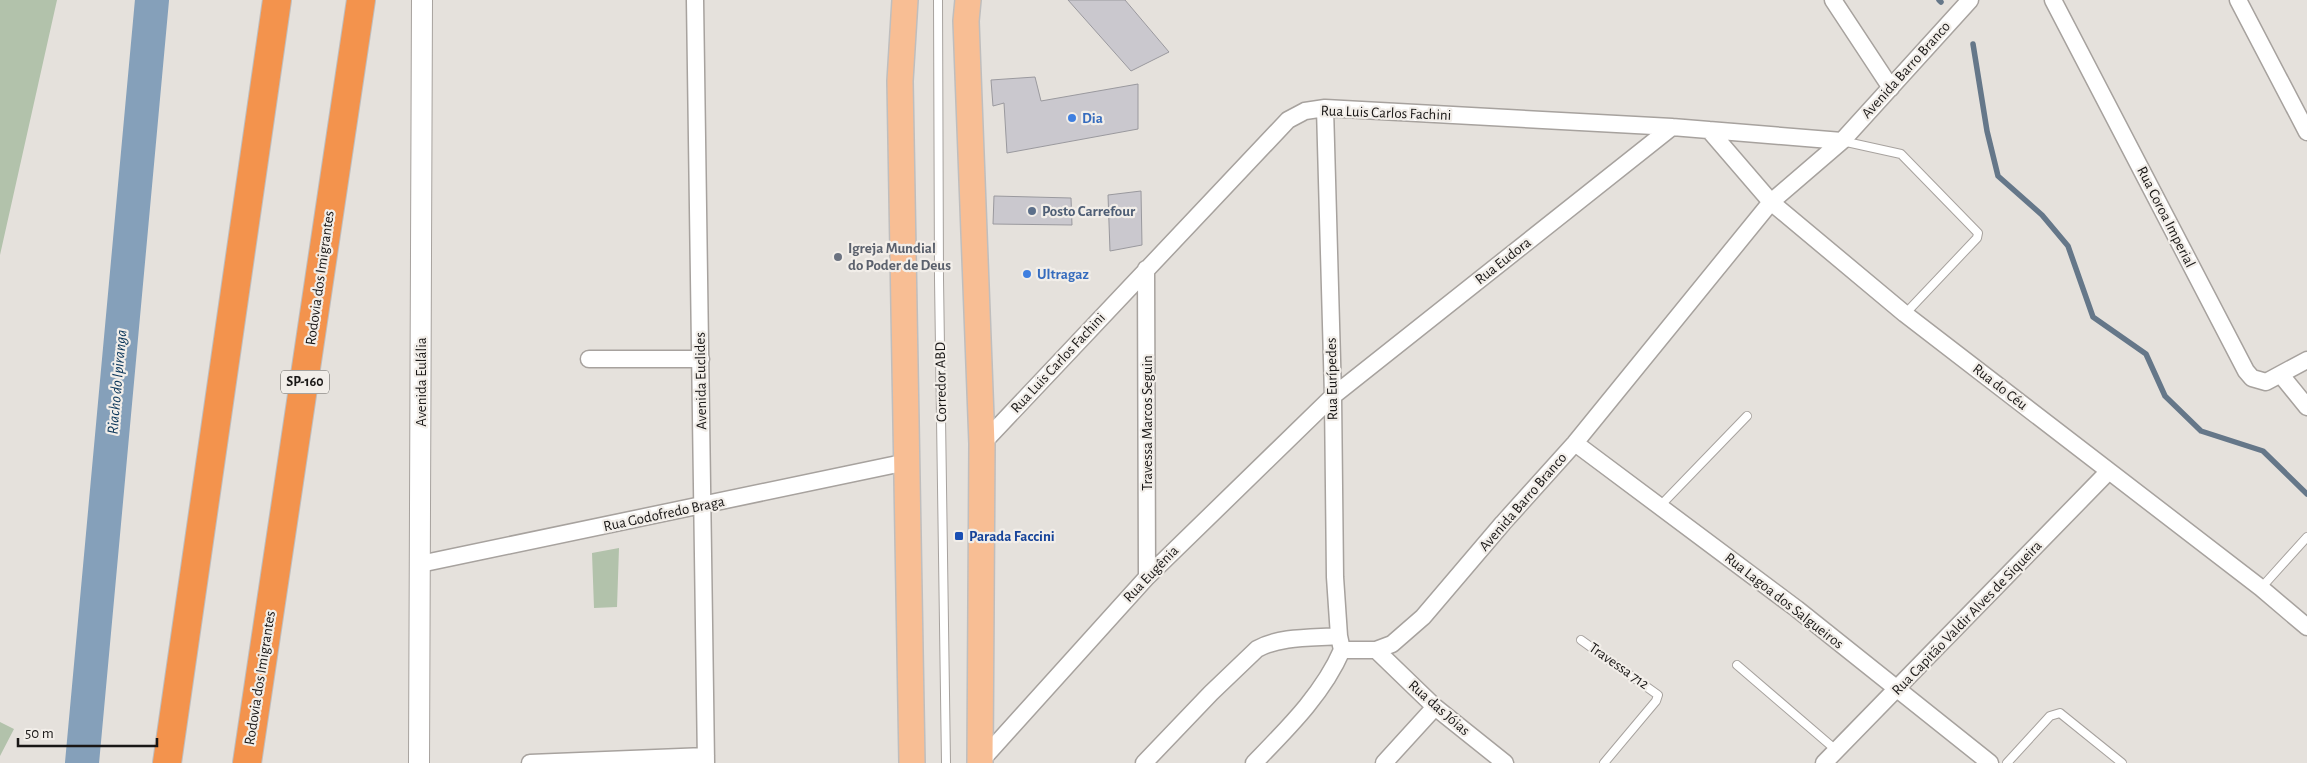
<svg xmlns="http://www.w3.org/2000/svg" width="2307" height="763" viewBox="0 0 2307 763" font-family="'Alegreya Sans',sans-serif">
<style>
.green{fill:#b2c2ab}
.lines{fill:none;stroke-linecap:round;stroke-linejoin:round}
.stream{stroke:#657789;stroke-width:5.5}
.river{stroke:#85a0ba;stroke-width:34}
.building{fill:#cac8ce;stroke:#9a999e}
.service-casing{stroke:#a7a29e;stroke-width:10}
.minor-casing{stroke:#a7a29e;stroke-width:19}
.tertiary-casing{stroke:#a7a29e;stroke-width:22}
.primary-casing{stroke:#bfbebe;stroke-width:28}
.motorway-casing{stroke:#bfbebe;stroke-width:30}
.service{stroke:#fff;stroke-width:8}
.minor{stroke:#fff;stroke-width:16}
.tertiary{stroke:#fff;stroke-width:20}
.primary{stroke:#f8be94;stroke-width:25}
.motorway{stroke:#f3934d;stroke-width:28}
.shop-dot{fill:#3f7fe0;stroke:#f2eee9;stroke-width:2}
.service-dot{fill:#5c6f8a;stroke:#f2eee9;stroke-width:2}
.worship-dot{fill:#6b7280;stroke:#f2eee9;stroke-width:2}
.transit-dot{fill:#1a4fb4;stroke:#f2eee9;stroke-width:2}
.labels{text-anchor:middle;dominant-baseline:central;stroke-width:4.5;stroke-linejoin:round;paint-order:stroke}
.shield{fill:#f2eee9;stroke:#5a5855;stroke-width:1}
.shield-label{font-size:14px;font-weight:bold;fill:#191716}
.street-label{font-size:15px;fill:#191716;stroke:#f2eee9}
.shop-label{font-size:15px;font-weight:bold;fill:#366cbe;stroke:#f2eee9;text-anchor:start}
.service-label{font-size:15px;font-weight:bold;fill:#4e5e75;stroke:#f2eee9;text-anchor:start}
.worship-label{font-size:15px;font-weight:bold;fill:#5b616d;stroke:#f2eee9;text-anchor:start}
.transit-label{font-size:15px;font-weight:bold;fill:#164399;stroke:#f2eee9;text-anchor:start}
.water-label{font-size:16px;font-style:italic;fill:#0a365a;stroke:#f2eee9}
</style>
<rect width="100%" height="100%" fill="#e5e1dc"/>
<path class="green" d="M 0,0 L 57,0 L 0,255 Z
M 619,548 L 617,607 L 594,608 L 592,553 Z
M 0,722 L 14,729 L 0,756 Z"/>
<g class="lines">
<path class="stream" d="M 1939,0 L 1941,2
M 1973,44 L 1987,131 L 1998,176 L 2042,215 L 2068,246 L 2093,317 L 2146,354 L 2165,396 L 2201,431 L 2263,451 L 2307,494"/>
<path class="river" d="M 82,763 L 152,0"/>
</g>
<path class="building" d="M 1068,0 L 1125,0 L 1169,52 L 1131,71 Z
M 1035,77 L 1041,101 L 1138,84 L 1138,129 L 1007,153 L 1004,103 L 993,106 L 991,80 Z
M 1141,191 L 1142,245 L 1110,251 L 1108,195 Z
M 994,196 L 1071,198 L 1072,225 L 993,224 Z"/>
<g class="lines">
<defs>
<path id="service" d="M 938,0 L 939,279 L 946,763
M 1842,141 L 1901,154 L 1978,233 L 1977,238 L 1905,314
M 1660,506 L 1747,416
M 2261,588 L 2307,537
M 1581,640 L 1658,695 L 1656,701 L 1604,763
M 1737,665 L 1836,750
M 2007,763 L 2050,716 L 2060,713 L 2122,763"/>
<path id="minor" d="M 695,0 L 706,763
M 1833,0 L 1891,88
M 2053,0 L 2246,371 L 2252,378 L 2266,382 L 2307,360
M 2238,0 L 2307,132
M 1325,108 L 1333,396 L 1335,577 L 1339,636 L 1342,650
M 1709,130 L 1771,202 L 1905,314 L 2261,588 L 2307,627
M 1146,269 L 1147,577
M 589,359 L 701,359
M 2281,375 L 2307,407
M 1575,443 L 1797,609 L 1990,763
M 982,444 L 1288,120 L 1305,111 L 1325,108 L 1672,127 L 1842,141
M 420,564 L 907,462
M 1376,650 L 1435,707 L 1505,763
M 980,762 L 1147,577 L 1333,396 L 1672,127
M 530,763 L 706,756
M 1144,763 L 1211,693 L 1257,649 C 1280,636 1313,638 1339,636
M 1254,763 C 1287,729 1323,694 1342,650 L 1376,650 L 1392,644 L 1423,617 L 1503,523 L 1575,443 L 1771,202 L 1842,141 L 1970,0
M 1384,763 L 1435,707
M 1824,763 L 2109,471"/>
<path id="tertiary" d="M 419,763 L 422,0"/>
<path id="primary" d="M 905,0 L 900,81 L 912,763
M 968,0 L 966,21 L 982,444 L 980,763"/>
<path id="motorway" d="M 167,763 L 277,0
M 247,763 L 361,0"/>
</defs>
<use href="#service" class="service-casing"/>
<use href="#minor" class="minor-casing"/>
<use href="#tertiary" class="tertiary-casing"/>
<use href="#primary" class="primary-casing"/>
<use href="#motorway" class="motorway-casing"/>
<use href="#service" class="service"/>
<use href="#minor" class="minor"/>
<use href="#tertiary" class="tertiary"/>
<use href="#primary" class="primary"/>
<use href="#motorway" class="motorway"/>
</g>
<g class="shop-dot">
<circle cx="1072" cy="118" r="5"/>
<circle cx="1027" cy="274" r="5"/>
</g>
<circle class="service-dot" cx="1032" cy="211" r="5"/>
<circle class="worship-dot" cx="838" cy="257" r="5"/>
<rect class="transit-dot" x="954" y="531" width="10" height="10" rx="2.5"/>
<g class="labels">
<rect class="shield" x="281" y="370.5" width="48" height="23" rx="4"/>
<g class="shield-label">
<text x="305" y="382">SP-160</text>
</g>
<g class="street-label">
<text transform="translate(1906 70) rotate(-48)">Avenida Barro Branco</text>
<text transform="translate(1386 113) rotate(2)">Rua Luis Carlos Fachini</text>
<text transform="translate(2166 217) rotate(63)">Rua Coroa Imperial</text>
<text transform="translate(1503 261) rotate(-38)">Rua Eudora</text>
<text transform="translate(320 278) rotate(-82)">Rodovia dos Imigrantes</text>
<text transform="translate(1058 363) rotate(-47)">Rua Luis Carlos Fachini</text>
<text transform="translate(1332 379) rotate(-91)">Rua Eurípedes</text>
<text transform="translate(701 381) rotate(-91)">Avenida Euclides</text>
<text transform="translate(421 382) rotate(-90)">Avenida Eulália</text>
<text transform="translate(941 382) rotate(-91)">Corredor ABD</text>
<text transform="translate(2000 387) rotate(38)">Rua do Céu</text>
<text transform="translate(1147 423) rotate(-90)">Travessa Marcos Seguin</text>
<text transform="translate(1523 502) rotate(-49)">Avenida Barro Branco</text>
<text transform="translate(664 514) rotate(-12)">Rua Godofredo Braga</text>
<text transform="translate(1151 574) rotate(-46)">Rua Eugênia</text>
<text transform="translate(1784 601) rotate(38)">Rua Lagoa dos Salgueiros</text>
<text transform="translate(1967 618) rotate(-46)">Rua Capitão Valdir Alves de Siqueira</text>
<text transform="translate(1619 666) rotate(35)">Travessa 712</text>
<text transform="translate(260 678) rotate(-81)">Rodovia dos Imigrantes</text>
<text transform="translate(1439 708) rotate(41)">Rua das Jóias</text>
</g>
<g class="shop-label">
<text x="1082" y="118">Dia</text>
<text x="1037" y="274">Ultragaz</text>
</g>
<g class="service-label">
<text x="1042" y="211">Posto Carrefour</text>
</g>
<g class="worship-label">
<text x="848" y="248">Igreja Mundial<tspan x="848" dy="17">do Poder de Deus</tspan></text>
</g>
<g class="transit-label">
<text x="969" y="536">Parada Faccini</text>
</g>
<g class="water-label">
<text transform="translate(117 382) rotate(-85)">Riacho do Ipiranga</text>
</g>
</g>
<path d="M18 738v8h139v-8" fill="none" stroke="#191716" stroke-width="2.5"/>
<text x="25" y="738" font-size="15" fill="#191716" stroke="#f2eee9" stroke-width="4" paint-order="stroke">50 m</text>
</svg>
